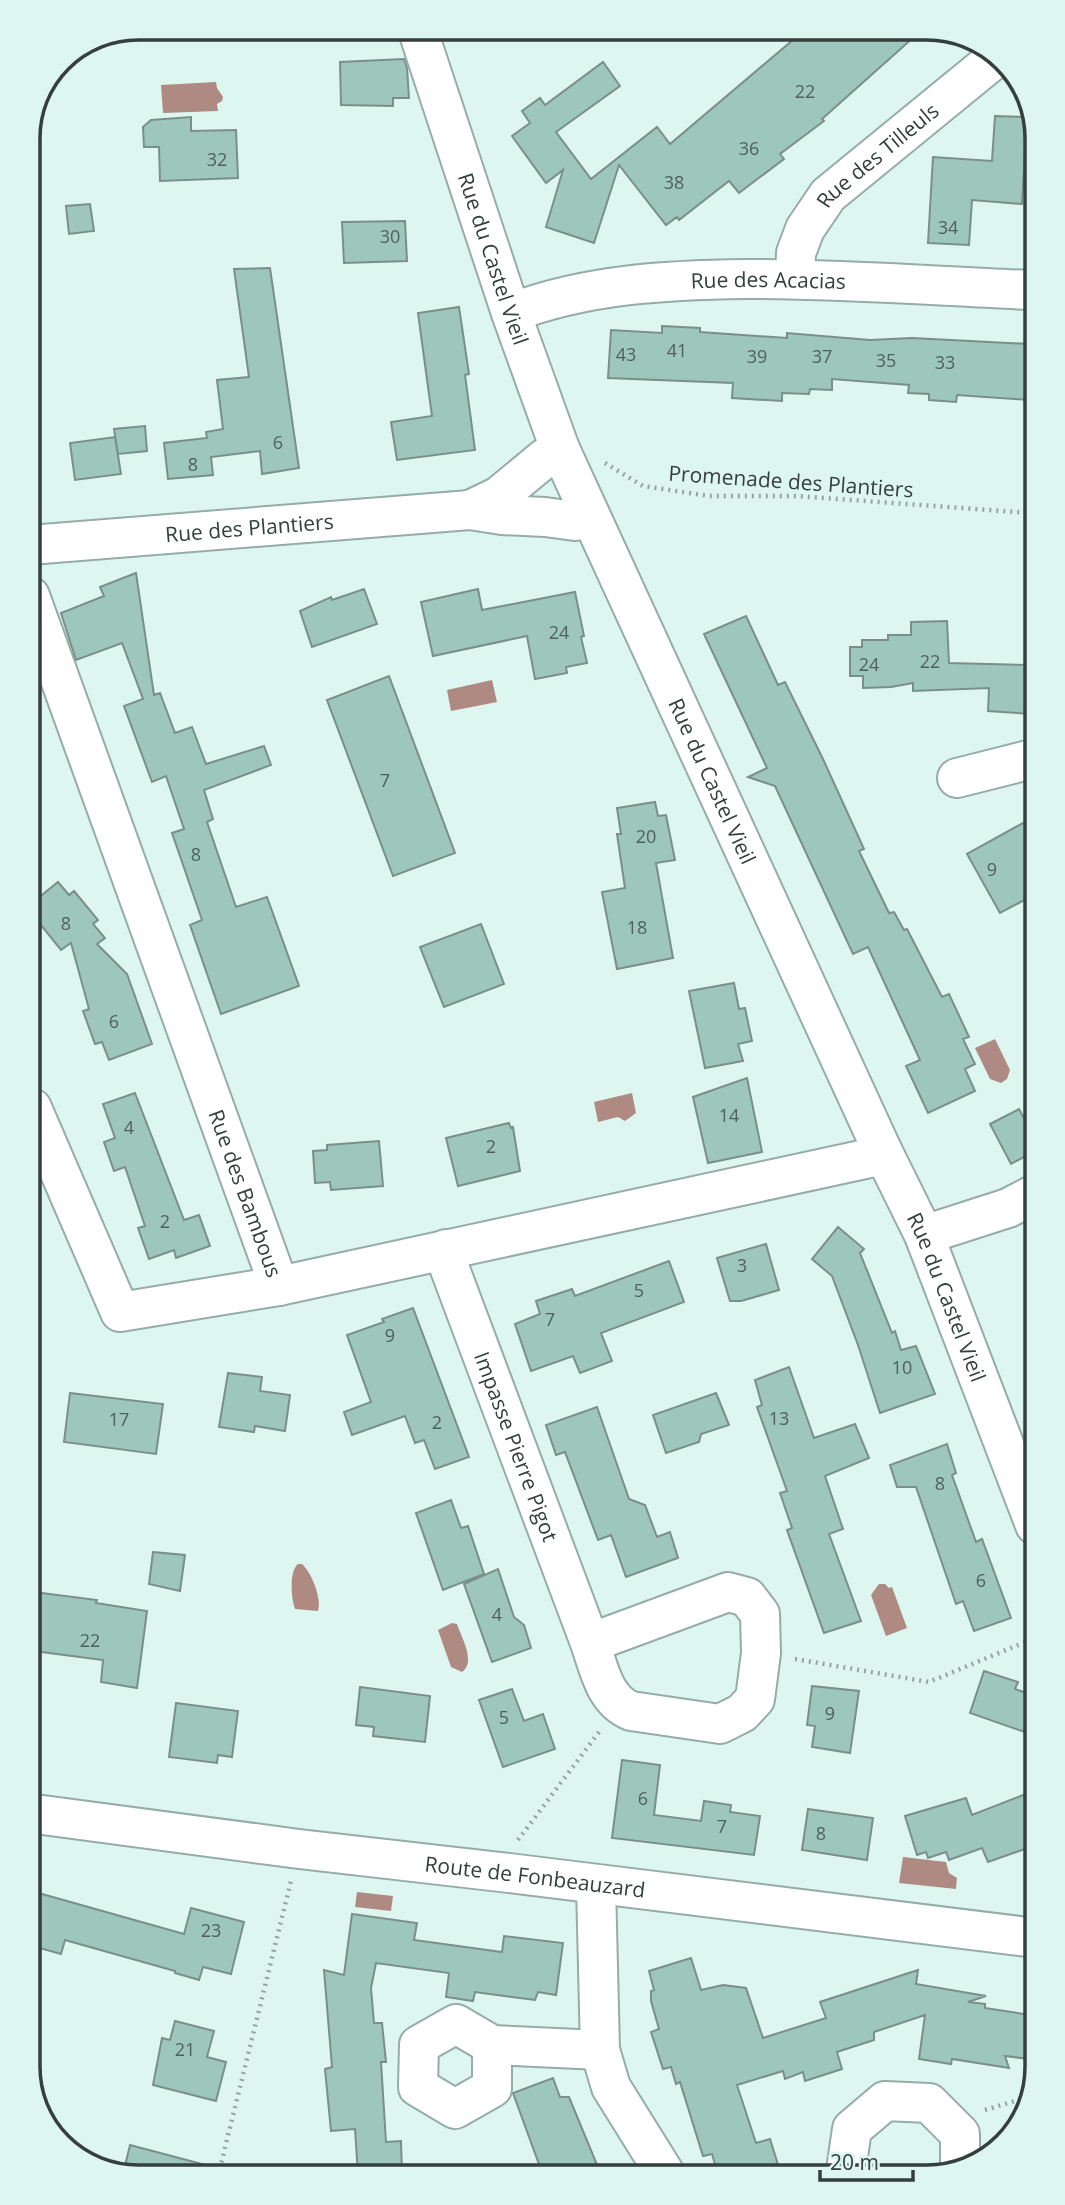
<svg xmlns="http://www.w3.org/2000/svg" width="1065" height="2205" viewBox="0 0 1065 2205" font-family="'Open Sans',sans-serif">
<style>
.water{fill:#ae8a83}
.building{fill:#9dc6bc;stroke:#7a8f8a;stroke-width:2}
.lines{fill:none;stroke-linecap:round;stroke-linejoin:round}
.minor-casing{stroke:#96aca7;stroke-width:42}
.path{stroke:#93a5a0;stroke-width:4.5;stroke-dasharray:2 5;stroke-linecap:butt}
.minor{stroke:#fff;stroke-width:38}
.labels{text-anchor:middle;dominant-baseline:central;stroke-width:5;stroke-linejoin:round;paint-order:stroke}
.number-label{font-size:18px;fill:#4f615c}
.street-label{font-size:21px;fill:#353f3c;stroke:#def6f0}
.rim{fill:none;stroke:#353f3c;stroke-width:3.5}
</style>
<rect width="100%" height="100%" fill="#def6f0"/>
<path class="water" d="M 216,82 L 217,88 L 223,97 L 222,101 L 217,104 L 218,111 L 163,113 L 161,85 Z
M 492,680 L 497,702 L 451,711 L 447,690 Z
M 995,1039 L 1010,1070 L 1007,1079 L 1001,1083 L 990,1079 L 975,1048 Z
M 632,1093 L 636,1113 L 625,1121 L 618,1117 L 598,1122 L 594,1102 Z
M 298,1564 L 302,1564 C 312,1573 322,1599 318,1611 L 295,1609 C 291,1598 289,1571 298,1564 Z
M 879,1584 L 885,1584 L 889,1588 L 892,1587 L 907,1628 L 886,1636 L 871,1595 Z
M 452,1623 L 457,1624 C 462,1639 476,1662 462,1672 L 451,1667 L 438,1630 Z
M 903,1857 L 946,1862 L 949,1873 L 957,1878 L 956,1889 L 899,1883 Z
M 357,1892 L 393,1896 L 391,1911 L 355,1907 Z"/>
<path class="building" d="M 807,28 L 924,28 L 822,119 L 824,121 L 780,154 L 784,159 L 739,193 L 729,181 L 679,220 L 677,217 L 666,225 L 619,165 L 594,243 L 546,227 L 563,170 L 546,183 L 512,136 L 530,123 L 522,111 L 540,98 L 545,105 L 603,62 L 620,86 L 556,132 L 591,179 L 657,127 L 670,144 Z
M 404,59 L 407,68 L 409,98 L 393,98 L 393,106 L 341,105 L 340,62 Z
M 995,116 L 1027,117 L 1022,204 L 972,200 L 969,245 L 928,243 L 933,157 L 992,161 Z
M 191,117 L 191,131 L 236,130 L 238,178 L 160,181 L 159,147 L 144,147 L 143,127 L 151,120 Z
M 90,204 L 94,231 L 69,234 L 66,206 Z
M 405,221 L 407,261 L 344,263 L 342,222 Z
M 270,268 L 299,468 L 262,474 L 260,451 L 211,457 L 213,475 L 168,479 L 164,443 L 207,438 L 206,432 L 223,429 L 217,380 L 249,377 L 234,269 Z
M 459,307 L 469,374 L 465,375 L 475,450 L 397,460 L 391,422 L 432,416 L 418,313 Z
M 662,326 L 700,328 L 700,332 L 787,338 L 787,333 L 870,340 L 912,338 L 1030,344 L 1030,400 L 957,395 L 956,402 L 929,400 L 929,394 L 908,393 L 909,385 L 832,379 L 832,390 L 810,389 L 809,394 L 782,393 L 782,401 L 732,398 L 733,383 L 608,378 L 611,330 L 662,333 Z
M 145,426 L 147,451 L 118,454 L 114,429 Z
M 115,437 L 121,474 L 75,480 L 70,443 Z
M 136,573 L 154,695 L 160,693 L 175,733 L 192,727 L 206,764 L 264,746 L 271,765 L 204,790 L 213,819 L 207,822 L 236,907 L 267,897 L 299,986 L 221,1014 L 190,925 L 202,920 L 172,833 L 184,829 L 166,776 L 152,782 L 124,706 L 143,699 L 122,643 L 76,660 L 61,613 L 104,596 L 100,587 Z
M 364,589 L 377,624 L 312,647 L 300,611 L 331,597 L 332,600 Z
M 478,589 L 482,610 L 575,592 L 584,636 L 581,637 L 587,663 L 566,667 L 567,673 L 535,679 L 527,636 L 433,656 L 421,602 Z
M 746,616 L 778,685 L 785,682 L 823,759 L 864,849 L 859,851 L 889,913 L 894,912 L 904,930 L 907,929 L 942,997 L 949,994 L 969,1037 L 963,1039 L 975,1064 L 965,1069 L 975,1091 L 928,1113 L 906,1066 L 920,1060 L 868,947 L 853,954 L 775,786 L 748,777 L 767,768 L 704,634 Z
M 947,621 L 949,663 L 1031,665 L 1031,714 L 988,711 L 989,688 L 913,691 L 913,683 L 891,687 L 863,688 L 863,676 L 850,676 L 850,647 L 862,647 L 862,640 L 888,640 L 888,635 L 911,635 L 911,622 Z
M 389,676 L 455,853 L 393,876 L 327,700 Z
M 655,802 L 658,816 L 666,815 L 675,860 L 656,863 L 673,958 L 617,969 L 602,892 L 625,888 L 617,834 L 621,834 L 617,808 Z
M 1032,818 L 1032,896 L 1000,913 L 967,854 Z
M 58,882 L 69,895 L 74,891 L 98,920 L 93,924 L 105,938 L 97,944 L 127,974 L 152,1044 L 109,1060 L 102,1042 L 95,1044 L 83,1011 L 89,1009 L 71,943 L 61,950 L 31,913 L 31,904 Z
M 481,924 L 504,984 L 444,1007 L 420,947 Z
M 734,983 L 739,1009 L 745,1008 L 752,1041 L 738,1044 L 743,1061 L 705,1068 L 689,991 Z
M 747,1078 L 762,1152 L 708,1163 L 693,1097 Z
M 135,1093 L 184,1220 L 199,1215 L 210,1246 L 176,1258 L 174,1250 L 149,1259 L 138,1228 L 145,1226 L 125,1167 L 114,1171 L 104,1142 L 115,1138 L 103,1104 Z
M 1019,1109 L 1025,1120 L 1033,1116 L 1033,1152 L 1011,1164 L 990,1124 Z
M 509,1123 L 511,1128 L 513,1127 L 520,1171 L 458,1186 L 446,1138 Z
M 379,1141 L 383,1186 L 331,1190 L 330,1182 L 315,1183 L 313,1151 L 327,1150 L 327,1145 Z
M 838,1227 L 864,1249 L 860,1253 L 892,1333 L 895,1331 L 901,1350 L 916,1346 L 935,1394 L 880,1413 L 858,1345 L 832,1276 L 812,1259 Z
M 766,1244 L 779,1290 L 741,1301 L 730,1301 L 717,1258 Z
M 669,1261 L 684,1302 L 601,1333 L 612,1361 L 580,1373 L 573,1356 L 531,1371 L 515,1324 L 540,1314 L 536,1301 L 572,1289 L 575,1296 Z
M 413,1308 L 469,1457 L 435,1469 L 424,1440 L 415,1443 L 405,1416 L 352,1435 L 344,1412 L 371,1402 L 347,1335 L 384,1322 L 382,1319 Z
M 789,1367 L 814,1438 L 855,1424 L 869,1458 L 825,1476 L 843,1529 L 829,1534 L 861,1621 L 824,1633 L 787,1530 L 792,1528 L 780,1493 L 787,1491 L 757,1407 L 762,1405 L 755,1380 Z
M 228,1373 L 262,1377 L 260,1391 L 290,1395 L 285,1431 L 255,1426 L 254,1432 L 219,1427 Z
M 70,1393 L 163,1404 L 156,1454 L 64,1442 Z
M 716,1393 L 729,1425 L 701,1434 L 699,1442 L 666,1453 L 653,1415 Z
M 597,1407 L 629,1499 L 645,1505 L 657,1537 L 670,1532 L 678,1558 L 626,1577 L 611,1535 L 598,1540 L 565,1452 L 556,1455 L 546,1425 Z
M 947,1444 L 956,1473 L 952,1475 L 976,1542 L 982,1539 L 1011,1618 L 974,1631 L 963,1601 L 956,1604 L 916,1487 L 897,1487 L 890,1465 Z
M 451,1500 L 461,1528 L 468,1526 L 484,1574 L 443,1590 L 416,1513 Z
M 153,1552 L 185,1555 L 180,1591 L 149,1584 Z
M 498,1569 L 514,1617 L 524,1625 L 531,1648 L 492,1662 L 464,1584 Z
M 34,1592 L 97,1600 L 96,1603 L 147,1611 L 137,1688 L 101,1682 L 103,1660 L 34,1651 Z
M 984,1671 L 1018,1682 L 1015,1689 L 1035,1696 L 1036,1736 L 970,1713 Z
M 812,1686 L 859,1691 L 850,1753 L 812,1747 L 815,1726 L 807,1725 Z
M 360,1687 L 430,1696 L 425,1742 L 373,1736 L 374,1727 L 356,1725 Z
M 512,1689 L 524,1721 L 543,1714 L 555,1749 L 503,1767 L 479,1700 Z
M 176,1703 L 238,1711 L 232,1757 L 218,1755 L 217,1763 L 169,1757 Z
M 622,1760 L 660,1765 L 654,1815 L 701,1821 L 704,1801 L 731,1805 L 730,1812 L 760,1816 L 754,1855 L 612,1838 Z
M 1036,1790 L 1036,1845 L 988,1862 L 982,1848 L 949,1860 L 946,1852 L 928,1858 L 926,1852 L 917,1855 L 905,1816 L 966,1798 L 972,1815 Z
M 808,1809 L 873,1818 L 867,1860 L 802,1850 Z
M 35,1892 L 184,1934 L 191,1908 L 244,1922 L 231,1974 L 203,1967 L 199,1980 L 175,1973 L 175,1971 L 65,1940 L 61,1954 L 36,1947 Z
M 352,1914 L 417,1923 L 414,1940 L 502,1952 L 504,1936 L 563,1943 L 556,1995 L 538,1992 L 535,2000 L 475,1992 L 473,2001 L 446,1997 L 449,1973 L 376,1963 L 371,1988 L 374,2023 L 382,2023 L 386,2062 L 381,2062 L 386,2142 L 401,2141 L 402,2174 L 358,2175 L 355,2129 L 331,2131 L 325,2069 L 332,2067 L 324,1970 L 344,1975 Z
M 691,1958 L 701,1990 L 723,1985 L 746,1988 L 763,2038 L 826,2018 L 820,2002 L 918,1970 L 916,1984 L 986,1996 L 968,2002 L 985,2004 L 985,2008 L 1037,2016 L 1037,2060 L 1005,2056 L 1009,2068 L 952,2059 L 951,2064 L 919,2059 L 925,2015 L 874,2032 L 874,2040 L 837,2052 L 842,2069 L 805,2081 L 803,2072 L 785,2079 L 783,2071 L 737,2085 L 756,2143 L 770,2139 L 780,2171 L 717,2171 L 712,2154 L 703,2156 L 680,2082 L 676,2084 L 671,2067 L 663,2069 L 651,2032 L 659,2029 L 651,2001 L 651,1991 L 654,1990 L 649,1971 Z
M 175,2021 L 214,2031 L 207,2057 L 226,2062 L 216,2101 L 153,2085 L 162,2038 L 170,2040 Z
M 553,2078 L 560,2097 L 569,2097 L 600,2172 L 548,2173 L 545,2165 L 540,2167 L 513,2093 Z
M 130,2145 L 217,2168 L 216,2176 L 132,2177 L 123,2174 Z"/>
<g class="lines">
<defs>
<g id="minor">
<path id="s1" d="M 417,28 L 511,313 L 560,449 L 882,1150 L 924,1235 L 1035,1525"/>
<path id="s2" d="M 795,279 L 796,253 L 805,229 L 828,195 L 998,56"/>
<path id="s3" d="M 511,313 C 586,284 667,280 747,279 C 841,279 936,286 1030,290"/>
<path d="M 470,510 L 499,496 L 545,458 L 560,449"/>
<path id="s4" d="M 30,545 L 470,510 L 502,515 L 545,517 L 575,521 L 590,515"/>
<path id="s5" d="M 30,596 L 279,1286 L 870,1158 L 882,1150"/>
<path d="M 957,778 L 1032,759"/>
<path d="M 32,1108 L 120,1312 L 279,1286"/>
<path d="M 924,1235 L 1008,1208 L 1033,1195"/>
<path id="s6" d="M 446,1249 L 448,1264 L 590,1643 C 599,1668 604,1700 631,1711 L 720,1724 L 742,1713 L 755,1699 L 761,1653 L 760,1614 L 747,1597 L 728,1592 L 590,1643"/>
<path id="s7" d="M 35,1814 L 299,1849 L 509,1873 L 1036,1938"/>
<path d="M 596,1885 L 600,2050 L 611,2087 L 664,2172"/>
<path d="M 492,2045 L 492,2088 L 455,2109 L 418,2087 L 419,2045 L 456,2024 L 492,2045 L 600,2050"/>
<path d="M 846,2170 L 852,2129 L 885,2101 L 929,2103 L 960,2134 L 960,2169"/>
</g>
</defs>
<use href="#minor" class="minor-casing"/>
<path class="path" d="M 605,463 L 643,486 L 709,496 L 797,496 L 1030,513
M 795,1659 L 929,1682 L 1035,1638
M 518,1840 L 599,1732
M 985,2110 L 1028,2097
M 218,2176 L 291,1881"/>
<use href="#minor" class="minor"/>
</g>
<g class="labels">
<g class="number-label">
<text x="805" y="91">22</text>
<text x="749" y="148">36</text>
<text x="217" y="159">32</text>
<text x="674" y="182">38</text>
<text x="948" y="227">34</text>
<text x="390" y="236">30</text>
<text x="677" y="350">41</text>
<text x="626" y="354">43</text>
<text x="757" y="356">39</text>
<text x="822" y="356">37</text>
<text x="886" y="360">35</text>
<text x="945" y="362">33</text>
<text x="278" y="442">6</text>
<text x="193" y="464">8</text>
<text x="559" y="632">24</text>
<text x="930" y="661">22</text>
<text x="869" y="664">24</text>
<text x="385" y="780">7</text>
<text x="646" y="836">20</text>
<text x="196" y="854">8</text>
<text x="992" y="869">9</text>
<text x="66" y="923">8</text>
<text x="637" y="927">18</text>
<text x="114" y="1021">6</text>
<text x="729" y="1115">14</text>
<text x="129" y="1127">4</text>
<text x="491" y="1146">2</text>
<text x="165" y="1221">2</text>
<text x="742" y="1265">3</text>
<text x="639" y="1290">5</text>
<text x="550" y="1319">7</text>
<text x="390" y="1335">9</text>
<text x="902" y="1367">10</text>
<text x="779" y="1418">13</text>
<text x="119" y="1419">17</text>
<text x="437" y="1422">2</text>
<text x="940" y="1483">8</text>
<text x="981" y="1580">6</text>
<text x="497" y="1614">4</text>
<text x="90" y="1640">22</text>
<text x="830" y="1713">9</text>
<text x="504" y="1717">5</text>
<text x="643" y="1798">6</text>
<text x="722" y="1826">7</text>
<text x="821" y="1833">8</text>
<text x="211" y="1930">23</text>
<text x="185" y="2049">21</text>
</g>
<g class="street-label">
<text stroke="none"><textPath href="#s2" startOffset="156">Rue des Tilleuls</textPath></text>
<text stroke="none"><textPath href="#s1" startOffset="243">Rue du Castel Vieil</textPath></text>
<text stroke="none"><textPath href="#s3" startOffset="261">Rue des Acacias</textPath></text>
<text transform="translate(791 481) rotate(4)">Promenade des Plantiers</text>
<text stroke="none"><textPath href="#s4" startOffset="220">Rue des Plantiers</textPath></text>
<text stroke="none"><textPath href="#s1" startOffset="810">Rue du Castel Vieil</textPath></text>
<text stroke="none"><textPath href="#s5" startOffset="635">Rue des Bambous</textPath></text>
<text stroke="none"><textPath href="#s1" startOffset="1377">Rue du Castel Vieil</textPath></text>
<text stroke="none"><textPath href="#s6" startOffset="210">Impasse Pierre Pigot</textPath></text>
<text stroke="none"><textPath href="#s7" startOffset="504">Route de Fonbeauzard</textPath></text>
</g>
</g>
<path d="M0 0H1065V2205H0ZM138 40H927A98 98 0 0 1 1025 138V2067A98 98 0 0 1 927 2165H138A98 98 0 0 1 40 2067V138A98 98 0 0 1 138 40Z" fill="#def6f0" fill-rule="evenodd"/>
<path class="rim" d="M138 40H927A98 98 0 0 1 1025 138V2067A98 98 0 0 1 927 2165H138A98 98 0 0 1 40 2067V138A98 98 0 0 1 138 40Z"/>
<path d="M820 2170v10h93v-10" fill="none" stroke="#353f3c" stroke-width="3.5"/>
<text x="830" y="2170" font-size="21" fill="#353f3c" stroke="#def6f0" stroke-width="5" paint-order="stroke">20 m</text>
</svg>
